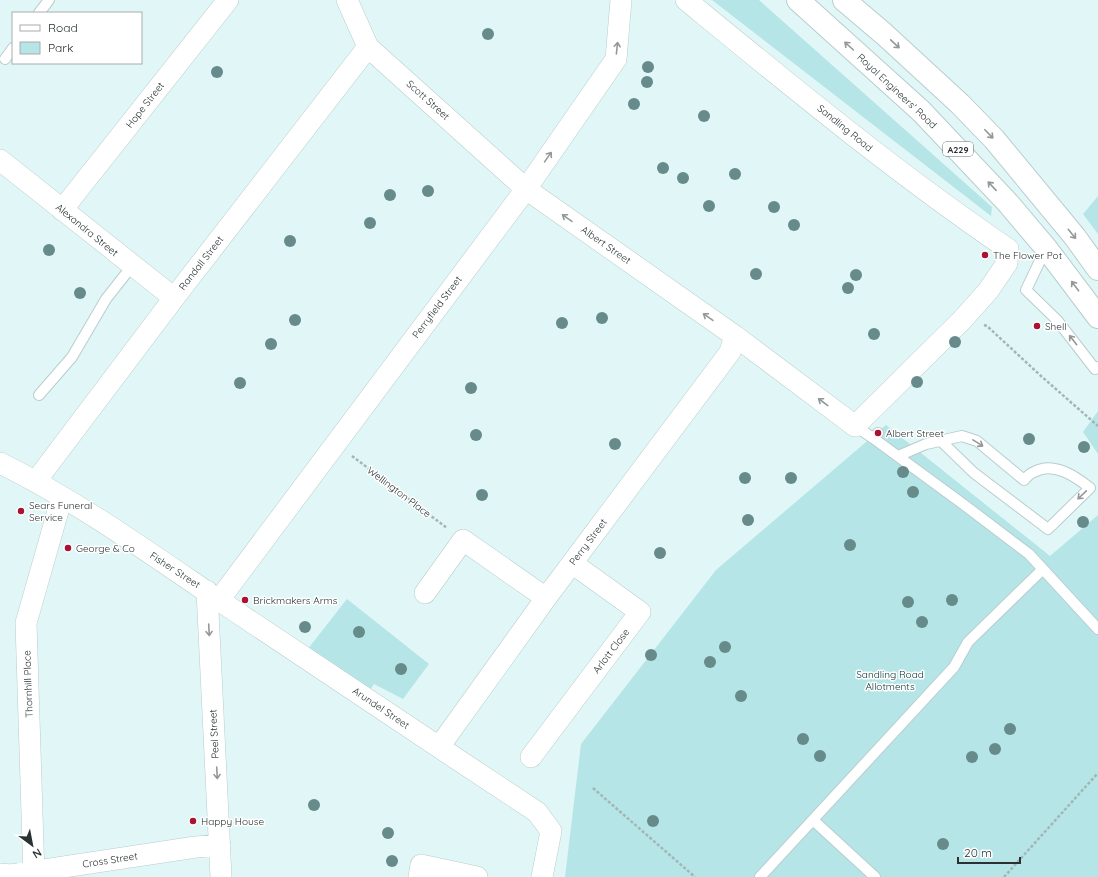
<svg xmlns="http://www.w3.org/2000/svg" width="1098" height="877" viewBox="0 0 1098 877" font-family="Quicksand,sans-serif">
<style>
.green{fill:#b5e5e7}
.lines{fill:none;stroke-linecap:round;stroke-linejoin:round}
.service-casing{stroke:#b8cdcd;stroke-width:12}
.minor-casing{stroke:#b8cdcd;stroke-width:22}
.trunk-casing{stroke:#b8cdcd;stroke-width:24}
.path{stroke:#a3b5b5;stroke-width:2.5;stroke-dasharray:3 2;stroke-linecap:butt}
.service{stroke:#fff;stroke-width:10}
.minor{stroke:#fff;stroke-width:21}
.trunk{stroke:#fff;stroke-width:22}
.tree{fill:#678a8a}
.oneway{stroke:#949898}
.poi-dot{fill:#a91231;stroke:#fff;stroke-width:1.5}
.labels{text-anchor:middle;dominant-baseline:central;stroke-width:3;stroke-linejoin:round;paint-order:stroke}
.shield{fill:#fff;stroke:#696f70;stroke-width:1}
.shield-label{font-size:9px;font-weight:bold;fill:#293132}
.street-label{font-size:10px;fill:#293132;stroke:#fff}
.poi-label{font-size:10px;fill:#293132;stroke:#fff;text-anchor:start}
.park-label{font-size:10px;fill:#043031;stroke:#fff}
</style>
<rect width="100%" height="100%" fill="#e1f7f7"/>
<path class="green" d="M 712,0 L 759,0 L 992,207 L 991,216 Z
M 1098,196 L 1098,234 L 1083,214 Z
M 1098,411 L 1098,454 L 1083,432 Z
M 886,425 L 1050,556 L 1098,515 L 1098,877 L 565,877 L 581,744 L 716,570 Z
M 347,599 L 429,664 L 403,699 L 374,684 L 370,690 L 307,650 Z"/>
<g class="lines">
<defs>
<path id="service" d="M 39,13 L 49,0
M 5,59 L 13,48
M 1046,248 L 1026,290 L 1057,320 L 1095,369 L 1098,367
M 39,395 L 72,357 L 106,299 L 132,266
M 855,426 L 873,438 L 878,433
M 873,438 L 963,504 L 1029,554 L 1098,629
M 898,456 L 926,444 L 962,436 L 977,441 L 1024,480 C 1027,477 1030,473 1034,472 C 1053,461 1075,476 1090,488 L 1048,529 L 974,473 L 941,441
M 813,820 L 875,877
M 760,877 L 954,667 L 968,642 L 1043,569"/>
<path id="minor" d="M 347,0 L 368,47 L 526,189 L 735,336 L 855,426 L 962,320 L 988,291 L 1007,263 L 1008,249 C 896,173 791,86 686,0
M 0,160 L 174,298
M 62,210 L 228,0
M 0,463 C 79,502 151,554 223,603 C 328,673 432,743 537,812 L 551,831 L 542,877
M 36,481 L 174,298 L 368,47
M 207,591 L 221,877
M 425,593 L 463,540 L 546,598
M 219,600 L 526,189 L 616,59 L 621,0
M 439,747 L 546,598 L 730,352 L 735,336
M 531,757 L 640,612 L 572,563
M 0,874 L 11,875 L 196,847 L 220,845
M 34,877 L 26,623 L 62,497
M 419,877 L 421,865 L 477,877"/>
<path id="trunk" d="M 798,0 L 921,111 L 1007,202 L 1046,248 L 1098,317
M 844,0 L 884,34 L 960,104 L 994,139 L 1075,237 L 1098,269"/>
</defs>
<use href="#service" class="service-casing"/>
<use href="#minor" class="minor-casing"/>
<use href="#trunk" class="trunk-casing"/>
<path class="path" d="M 984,325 L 987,326 L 1041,376 L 1098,426
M 352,456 L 447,528
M 593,788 L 695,877
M 1004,877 L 1098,773"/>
<use href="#service" class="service"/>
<use href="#minor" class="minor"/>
<use href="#trunk" class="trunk"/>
</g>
<g class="tree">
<circle cx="488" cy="34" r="6"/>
<circle cx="648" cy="67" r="6"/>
<circle cx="217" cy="72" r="6"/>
<circle cx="647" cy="82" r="6"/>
<circle cx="634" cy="104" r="6"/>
<circle cx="704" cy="116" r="6"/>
<circle cx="663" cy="168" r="6"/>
<circle cx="735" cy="174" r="6"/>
<circle cx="683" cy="178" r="6"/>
<circle cx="428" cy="191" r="6"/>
<circle cx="390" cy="195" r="6"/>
<circle cx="709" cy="206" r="6"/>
<circle cx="774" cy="207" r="6"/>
<circle cx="370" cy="223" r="6"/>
<circle cx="794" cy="225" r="6"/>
<circle cx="290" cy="241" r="6"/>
<circle cx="49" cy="250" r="6"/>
<circle cx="756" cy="274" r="6"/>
<circle cx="856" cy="275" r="6"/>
<circle cx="848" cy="288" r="6"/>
<circle cx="80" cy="293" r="6"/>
<circle cx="602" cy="318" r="6"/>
<circle cx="295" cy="320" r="6"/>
<circle cx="562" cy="323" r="6"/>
<circle cx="874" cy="334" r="6"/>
<circle cx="955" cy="342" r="6"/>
<circle cx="271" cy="344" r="6"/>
<circle cx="917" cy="382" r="6"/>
<circle cx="240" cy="383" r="6"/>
<circle cx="471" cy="388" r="6"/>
<circle cx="476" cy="435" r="6"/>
<circle cx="1029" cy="439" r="6"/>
<circle cx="615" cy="444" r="6"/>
<circle cx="1084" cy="447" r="6"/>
<circle cx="903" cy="472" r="6"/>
<circle cx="745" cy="478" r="6"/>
<circle cx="791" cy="478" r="6"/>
<circle cx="913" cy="492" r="6"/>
<circle cx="482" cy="495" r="6"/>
<circle cx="748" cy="520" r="6"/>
<circle cx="1083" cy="522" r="6"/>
<circle cx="850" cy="545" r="6"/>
<circle cx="660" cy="553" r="6"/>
<circle cx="952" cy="600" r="6"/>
<circle cx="908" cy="602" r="6"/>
<circle cx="922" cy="622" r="6"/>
<circle cx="305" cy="627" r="6"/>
<circle cx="359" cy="632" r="6"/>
<circle cx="725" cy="647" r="6"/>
<circle cx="651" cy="655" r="6"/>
<circle cx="710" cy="662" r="6"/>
<circle cx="401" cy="669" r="6"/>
<circle cx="741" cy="696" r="6"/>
<circle cx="1010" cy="729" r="6"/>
<circle cx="803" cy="739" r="6"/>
<circle cx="995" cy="749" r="6"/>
<circle cx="820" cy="756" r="6"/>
<circle cx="972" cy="757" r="6"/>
<circle cx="314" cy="805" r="6"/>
<circle cx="653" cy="821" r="6"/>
<circle cx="388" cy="833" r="6"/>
<circle cx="943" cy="844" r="6"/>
<circle cx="392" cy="861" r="6"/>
</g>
<defs><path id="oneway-shaft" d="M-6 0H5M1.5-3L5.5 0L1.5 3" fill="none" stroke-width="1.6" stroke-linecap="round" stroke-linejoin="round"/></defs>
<g class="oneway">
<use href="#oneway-shaft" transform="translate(895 44) rotate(43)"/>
<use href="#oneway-shaft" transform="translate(849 46) rotate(-138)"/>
<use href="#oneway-shaft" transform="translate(617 48) rotate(-84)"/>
<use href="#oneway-shaft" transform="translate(989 134) rotate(46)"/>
<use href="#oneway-shaft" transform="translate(548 157) rotate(-55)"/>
<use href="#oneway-shaft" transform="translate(992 186) rotate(-133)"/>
<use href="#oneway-shaft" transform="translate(567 218) rotate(-145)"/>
<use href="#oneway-shaft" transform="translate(1072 234) rotate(51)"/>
<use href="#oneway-shaft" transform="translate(1075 286) rotate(-127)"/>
<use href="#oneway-shaft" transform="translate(708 317) rotate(-145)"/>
<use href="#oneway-shaft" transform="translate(1073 340) rotate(-128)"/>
<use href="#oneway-shaft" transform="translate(823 402) rotate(-143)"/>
<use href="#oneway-shaft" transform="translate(978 443) rotate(32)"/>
<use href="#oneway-shaft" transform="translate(1082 495) rotate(136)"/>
<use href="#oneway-shaft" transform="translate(209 630) rotate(87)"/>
<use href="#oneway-shaft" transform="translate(217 773) rotate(87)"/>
</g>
<g class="poi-dot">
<circle cx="985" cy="255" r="4"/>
<circle cx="1037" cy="326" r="4"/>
<circle cx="878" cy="433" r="4"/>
<circle cx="21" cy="511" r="4"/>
<circle cx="68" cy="548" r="4"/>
<circle cx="245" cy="600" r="4"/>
<circle cx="193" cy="821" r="4"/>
</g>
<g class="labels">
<rect class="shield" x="943" y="142" width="30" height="14" rx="3"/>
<g class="shield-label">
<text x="958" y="149">A229</text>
</g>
<g class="street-label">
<text transform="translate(897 91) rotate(43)">Royal Engineers' Road</text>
<text transform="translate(428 100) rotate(42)">Scott Street</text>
<text transform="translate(145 105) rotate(-52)">Hope Street</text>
<text transform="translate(845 128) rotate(39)">Sandling Road</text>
<text transform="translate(87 230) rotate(39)">Alexandra Street</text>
<text transform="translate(606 245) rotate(35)">Albert Street</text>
<text transform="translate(201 263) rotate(-52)">Randall Street</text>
<text transform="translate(437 307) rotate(-53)">Perryfield Street</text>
<text transform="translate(399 492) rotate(37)">Wellington Place</text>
<text transform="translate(588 542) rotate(-53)">Perry Street</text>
<text transform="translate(175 570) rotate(33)">Fisher Street</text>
<text transform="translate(611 651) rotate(-53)">Arlott Close</text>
<text transform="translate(28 684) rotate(-92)">Thornhill Place</text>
<text transform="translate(381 708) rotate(34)">Arundel Street</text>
<text transform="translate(214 734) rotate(-93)">Peel Street</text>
<text transform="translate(110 860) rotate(-9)">Cross Street</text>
</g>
<g class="poi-label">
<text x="993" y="255">The Flower Pot</text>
<text x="1045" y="326">Shell</text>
<text x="886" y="433">Albert Street</text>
<text x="29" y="505">Sears Funeral<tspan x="29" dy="12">Service</tspan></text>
<text x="76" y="548">George &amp; Co</text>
<text x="253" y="600">Brickmakers Arms</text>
<text x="201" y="821">Happy House</text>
</g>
<g class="park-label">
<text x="890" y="674">Sandling Road<tspan x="890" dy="12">Allotments</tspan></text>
</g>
</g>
<rect x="12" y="12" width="130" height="52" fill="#ffffff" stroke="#a9adad"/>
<rect x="20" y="25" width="20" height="6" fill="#ffffff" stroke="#a9adad"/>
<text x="48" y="32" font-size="12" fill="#293132">Road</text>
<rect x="20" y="42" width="20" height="12" fill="#b5e5e7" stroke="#a9adad"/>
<text x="48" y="52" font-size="12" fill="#293132">Park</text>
<g transform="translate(32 845) rotate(148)" stroke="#ffffff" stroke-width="3" paint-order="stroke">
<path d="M0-3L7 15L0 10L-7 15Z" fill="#293132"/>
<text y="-6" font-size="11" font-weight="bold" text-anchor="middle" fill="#293132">N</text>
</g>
<path d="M958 857v6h62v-6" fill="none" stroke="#293132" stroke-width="2"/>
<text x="964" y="857" font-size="12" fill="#293132" stroke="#ffffff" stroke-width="3" paint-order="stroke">20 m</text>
</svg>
